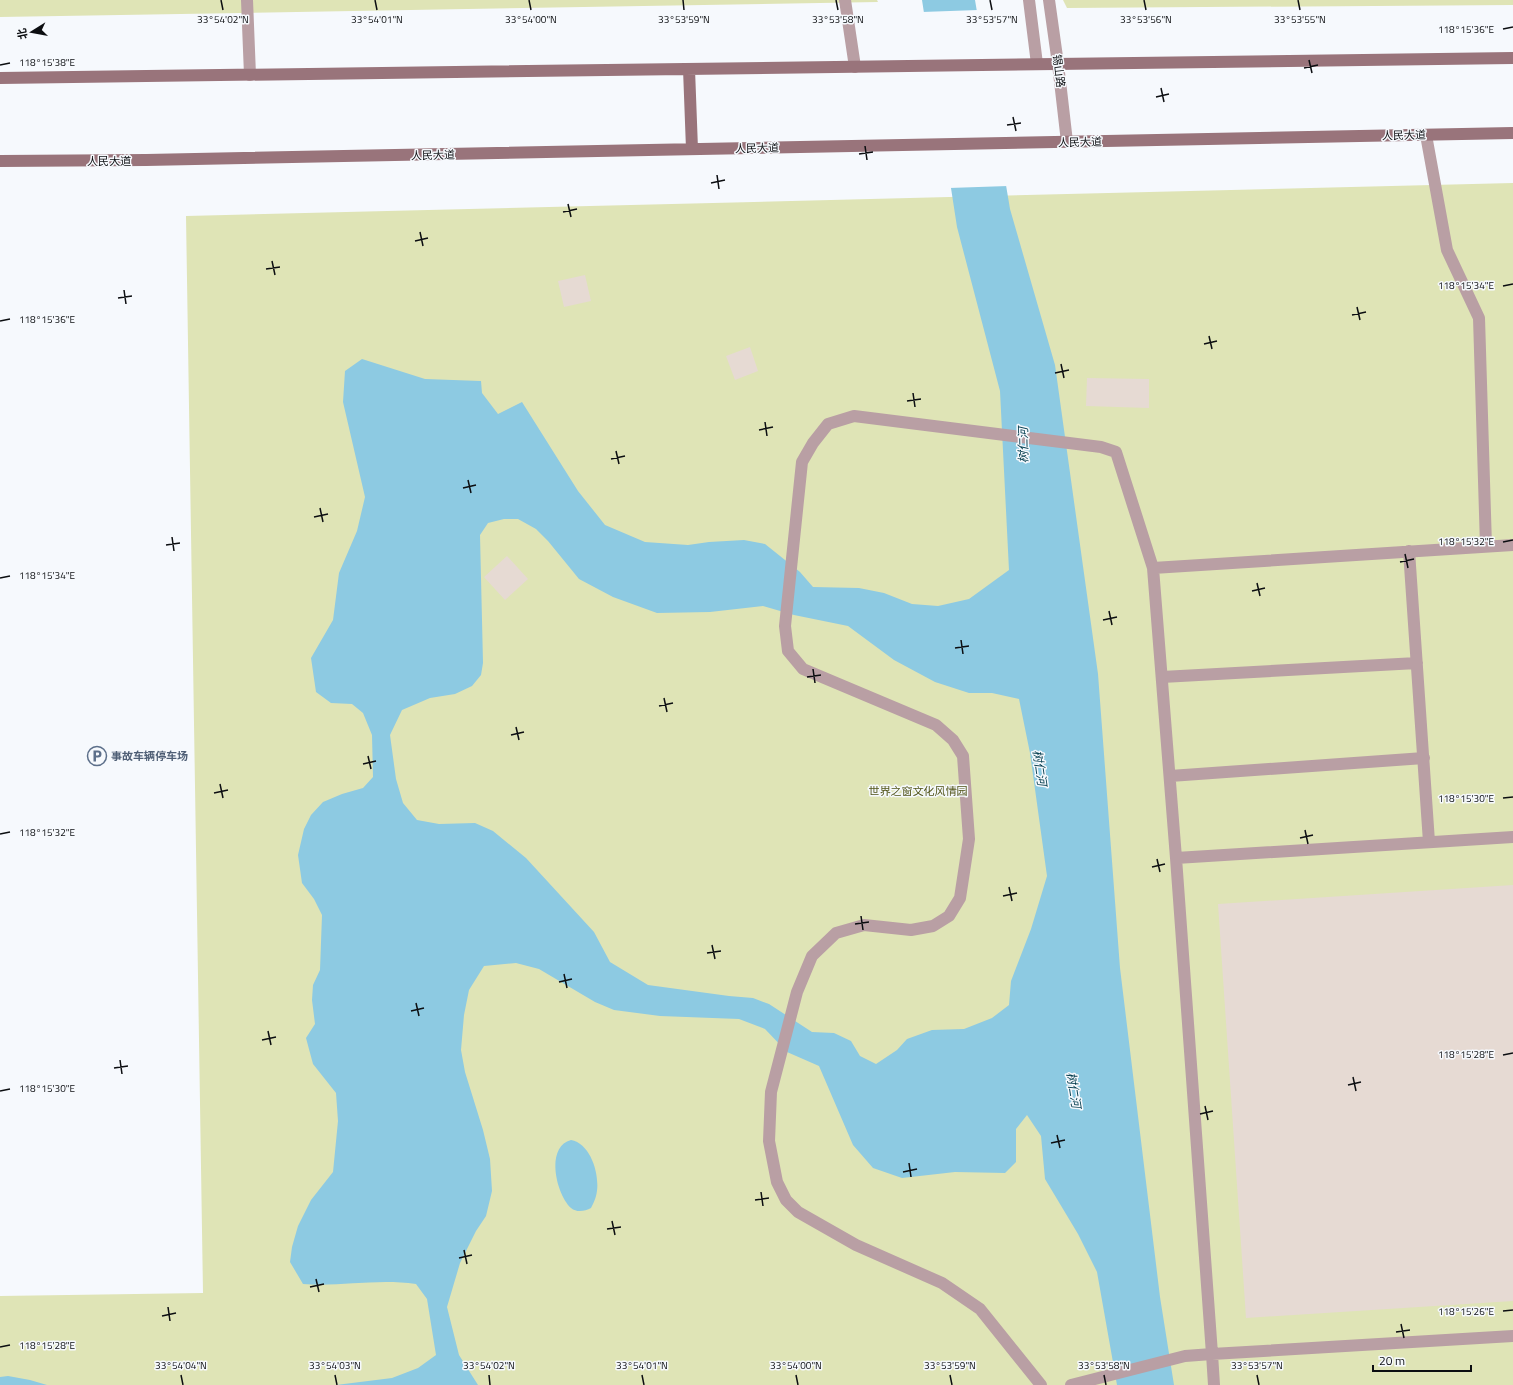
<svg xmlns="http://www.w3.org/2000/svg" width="1513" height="1385" viewBox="0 0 1513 1385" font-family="'Titillium Web','Noto Sans SC',sans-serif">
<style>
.green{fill:#dfe4b6}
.water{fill:#8dcae2;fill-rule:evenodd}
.pier{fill:#f6f9fd}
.building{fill:#e6dad3}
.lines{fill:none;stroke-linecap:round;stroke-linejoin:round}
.lane{stroke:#b99fa4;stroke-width:12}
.street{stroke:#b99fa4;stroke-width:12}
.secondary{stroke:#99747b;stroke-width:12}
.ticks{fill:none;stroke:#0c0e11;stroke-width:1.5}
.labels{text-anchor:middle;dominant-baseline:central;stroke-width:3;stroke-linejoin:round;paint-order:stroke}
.street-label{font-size:11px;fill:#0c0e11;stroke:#f6f9fd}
.service-label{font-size:11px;font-weight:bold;fill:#4e5e75;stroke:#f6f9fd;text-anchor:start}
.park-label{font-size:11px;fill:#515418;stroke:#f6f9fd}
.water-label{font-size:12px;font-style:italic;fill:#043d4e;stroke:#f6f9fd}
.ticks-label{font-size:10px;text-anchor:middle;fill:#0c0e11;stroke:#f6f9fd;stroke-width:3;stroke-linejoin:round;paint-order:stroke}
</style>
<rect width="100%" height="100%" fill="#f6f9fd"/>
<path class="green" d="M 0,0 L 877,0 L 878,2 L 0,17 Z
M 1063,0 L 1513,0 L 1513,5 L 1067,8 Z
M 1513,183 L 1513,1385 L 0,1385 L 0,1296 L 203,1293 L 186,216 Z"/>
<path class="water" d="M 922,0 L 975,0 L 1010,209 L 1055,365 L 1098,674 L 1120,968 L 1160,1297 L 1174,1385 L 1117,1385 L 1097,1272 L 1078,1234 L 1045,1179 L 1041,1136 L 1027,1115 L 1016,1129 L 1016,1162 L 1005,1173 L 955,1172 L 902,1178 L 873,1168 L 853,1145 L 819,1066 L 787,1052 L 765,1029 L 739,1019 L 660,1016 L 614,1010 L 595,1002 L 539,969 L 516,963 L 484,966 L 469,990 L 464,1015 L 461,1050 L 465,1072 L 483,1130 L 490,1159 L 492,1191 L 486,1216 L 476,1231 L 460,1263 L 447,1307 L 459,1355 L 478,1385 L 336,1385 L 392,1378 L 418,1368 L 436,1355 L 427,1299 L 416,1284 C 377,1278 341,1287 303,1284 L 290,1262 L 292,1247 L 298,1226 L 311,1200 L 333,1172 L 338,1121 L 336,1093 L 313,1064 L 306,1038 L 315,1024 L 312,1000 L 313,985 L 320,970 L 322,915 L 314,899 L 302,883 L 298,855 L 304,829 L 311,815 L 323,802 L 342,794 L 363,788 L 373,777 L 372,735 L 363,713 L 352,704 L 331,703 L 316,692 L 311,658 L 333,620 L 339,573 L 357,531 L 365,497 L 343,402 L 345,371 L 362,359 L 425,379 L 481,381 L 482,393 L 498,414 L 522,402 L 578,491 L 605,525 L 645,542 L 688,545 L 709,542 L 744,540 L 765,544 L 800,572 L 813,587 L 859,588 L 884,593 L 912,604 L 938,606 L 969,599 L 1009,570 L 1000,391 L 957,227 ZM 504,519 L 518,519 L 536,529 L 548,541 L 579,579 L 613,597 L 657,613 L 710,612 L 763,606 L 794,615 L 848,626 L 894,660 L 935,682 L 969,693 L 992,693 L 1019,699 L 1030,753 L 1047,876 L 1031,929 L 1011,981 L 1009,1005 L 992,1018 L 964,1029 L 932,1030 L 907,1039 L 897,1050 L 876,1064 L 860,1056 L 851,1041 L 834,1033 L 812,1032 L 769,1004 L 753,998 L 729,996 L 648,985 L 610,962 L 594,932 L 526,858 L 493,831 L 475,823 L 439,824 L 417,820 L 403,803 L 396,779 L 390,735 L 402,710 L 430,698 L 455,694 L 472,686 L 481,675 L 483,663 L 480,535 L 488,523 Z
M 571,1140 C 592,1144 601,1178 596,1196 C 595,1200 593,1204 591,1208 C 585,1211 577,1213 571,1208 C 556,1194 545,1147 571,1140 Z
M 8,1376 L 30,1380 L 47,1385 L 0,1385 L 0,1377 Z"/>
<path class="pier" d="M 978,10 L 1008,186 L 949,188 L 922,12 Z"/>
<path class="building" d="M 585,275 L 591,301 L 564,307 L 558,281 Z
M 750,347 L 758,371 L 735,380 L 726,356 Z
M 1087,378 L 1149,379 L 1149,408 L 1086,406 Z
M 507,556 L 528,579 L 505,600 L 484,577 Z
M 1513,885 L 1513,1301 L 1246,1318 L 1218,904 Z"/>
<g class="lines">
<path class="lane" d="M 247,0 L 250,75
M 845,0 L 855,67
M 1426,135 L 1447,250 L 1479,318 L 1486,546
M 1513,545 L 1153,568 L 1176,858 L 1212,1354 L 1513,1336
M 1409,551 L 1429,842
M 1162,677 L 1417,663
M 1170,776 L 1424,758
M 1176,858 L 1513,837
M 1041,1385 L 980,1309 L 942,1283 L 856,1245 L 798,1212 L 786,1200 L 777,1182 L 769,1141 L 771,1092 L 797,992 L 812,956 L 836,933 L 864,925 L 911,930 L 933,926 L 949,916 L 960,898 L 969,839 L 963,756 L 953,740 L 936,725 L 803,669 L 788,651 L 785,626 L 802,462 L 813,443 L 828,424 L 854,416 L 1101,447 L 1116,452 L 1153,568
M 1071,1385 L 1185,1356 L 1212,1354 L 1214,1385"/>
<path class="street" d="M 1029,0 L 1037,64
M 1049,0 L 1058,64 L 1067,142"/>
<path class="secondary" d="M 689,69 L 692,149
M 0,78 L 1513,58
M 0,161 L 146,160 L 1513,133"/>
</g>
<path class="ticks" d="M 221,0 L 223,10M 375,0 L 377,10M 529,0 L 531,10M 683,0 L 684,10M 836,0 L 838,10M 990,0 L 992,10M 1144,0 L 1146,10M 1298,0 L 1300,10M 1503,29 L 1513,27M 1309,60 L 1312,73M 0,65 L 10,63M 1304,68 L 1318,65M 1161,88 L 1164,102M 1156,97 L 1169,94M 1013,117 L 1016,131M 1007,125 L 1021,123M 865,146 L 867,160M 859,154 L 873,152M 717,175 L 719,189M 711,183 L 725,180M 568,204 L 571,217M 563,212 L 577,209M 420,232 L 423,246M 415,241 L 428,238M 272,261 L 275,275M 266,269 L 280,267M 1503,286 L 1513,284M 124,290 L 126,304M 118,298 L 132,296M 1357,307 L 1360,320M 1352,315 L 1366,312M 0,321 L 10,319M 1209,336 L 1212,349M 1204,344 L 1217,341M 1061,364 L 1064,378M 1055,373 L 1069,370M 913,393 L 915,407M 907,401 L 921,399M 765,422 L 767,436M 759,430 L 773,427M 616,451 L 619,464M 611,459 L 625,456M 468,480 L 471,493M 463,488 L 476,485M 320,508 L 323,522M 314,517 L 328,514M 172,537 L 174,551M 1503,542 L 1513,540M 166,545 L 180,543M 1405,554 L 1408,568M 1400,562 L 1414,559M 0,578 L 10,576M 1257,583 L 1260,596M 1252,591 L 1265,588M 1109,611 L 1112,625M 1103,620 L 1117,617M 961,640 L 963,654M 955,648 L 969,646M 813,669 L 815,683M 807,677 L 821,675M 664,698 L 667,712M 659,706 L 673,703M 516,727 L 519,740M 511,735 L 524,732M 368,756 L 371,769M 363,764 L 376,761M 220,784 L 223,798M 214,793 L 228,790M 1503,798 L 1513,797M 1305,830 L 1308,844M 0,834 L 10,832M 1300,838 L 1313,835M 1157,859 L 1160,872M 1152,867 L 1165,864M 1009,887 L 1012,901M 1003,896 L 1017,893M 861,916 L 863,930M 855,924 L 869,922M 712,945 L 715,959M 707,953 L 721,951M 564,974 L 567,988M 559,982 L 572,979M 416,1003 L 419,1016M 411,1011 L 424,1008M 268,1031 L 271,1045M 262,1040 L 276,1037M 1503,1055 L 1513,1053M 120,1060 L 122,1074M 114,1068 L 128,1066M 1353,1077 L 1356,1091M 1348,1085 L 1361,1082M 0,1091 L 10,1089M 1205,1106 L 1208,1120M 1200,1114 L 1213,1111M 1057,1135 L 1060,1148M 1051,1143 L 1065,1140M 909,1163 L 911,1177M 903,1172 L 917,1169M 761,1192 L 763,1206M 755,1200 L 769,1198M 612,1221 L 615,1235M 607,1229 L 621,1227M 464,1250 L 467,1264M 459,1258 L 472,1255M 316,1279 L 319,1292M 310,1287 L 324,1284M 168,1307 L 170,1321M 1503,1311 L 1513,1310M 162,1316 L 176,1313M 1401,1324 L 1404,1338M 1396,1332 L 1410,1330M 0,1347 L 10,1345M 181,1375 L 183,1385M 335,1375 L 337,1385M 489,1375 L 490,1385M 642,1375 L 644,1385M 796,1375 L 798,1385M 950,1375 L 952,1385M 1104,1375 L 1106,1385M 1257,1375 L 1259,1385"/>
<defs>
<symbol id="parking-ring" viewBox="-11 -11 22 22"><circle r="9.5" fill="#f6f9fd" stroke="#5c6f8a" stroke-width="1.5"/><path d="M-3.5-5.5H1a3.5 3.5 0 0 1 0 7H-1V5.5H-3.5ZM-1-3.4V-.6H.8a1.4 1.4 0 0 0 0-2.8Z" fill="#5c6f8a"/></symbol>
</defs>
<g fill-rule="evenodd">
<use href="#parking-ring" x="86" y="745" width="22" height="22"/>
</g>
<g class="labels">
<g class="street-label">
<text transform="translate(1059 71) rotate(83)">锡山路</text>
<text transform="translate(1404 135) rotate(-1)">人民大道</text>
<text transform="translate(1080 142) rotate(-1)">人民大道</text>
<text transform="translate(757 148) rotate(-1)">人民大道</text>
<text transform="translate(433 155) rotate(-1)">人民大道</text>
<text x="109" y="161">人民大道</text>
</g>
<g class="service-label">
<text x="111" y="756">事故车辆停车场</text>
</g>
<g class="park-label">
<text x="918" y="791">世界之窗文化风情园</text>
</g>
<g class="water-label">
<text transform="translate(1023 445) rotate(-91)">树仁河</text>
<text transform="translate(1040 768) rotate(82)">树仁河</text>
<text transform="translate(1074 1090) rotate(81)">树仁河</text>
</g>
</g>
<g class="ticks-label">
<text x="223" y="23">33°54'02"N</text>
<text x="377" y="23">33°54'01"N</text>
<text x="531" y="23">33°54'00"N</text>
<text x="684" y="23">33°53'59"N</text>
<text x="838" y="23">33°53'58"N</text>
<text x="992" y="23">33°53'57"N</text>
<text x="1146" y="23">33°53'56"N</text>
<text x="1300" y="23">33°53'55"N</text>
<text x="1466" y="33">118°15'36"E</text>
<text x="47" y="66">118°15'38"E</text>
<text x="1466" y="289">118°15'34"E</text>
<text x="47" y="323">118°15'36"E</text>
<text x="1466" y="545">118°15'32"E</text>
<text x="47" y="579">118°15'34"E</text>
<text x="1466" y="802">118°15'30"E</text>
<text x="47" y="836">118°15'32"E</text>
<text x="1466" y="1058">118°15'28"E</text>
<text x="47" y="1092">118°15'30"E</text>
<text x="1466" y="1315">118°15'26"E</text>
<text x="47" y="1349">118°15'28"E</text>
<text x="181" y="1369">33°54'04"N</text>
<text x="335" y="1369">33°54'03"N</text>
<text x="489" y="1369">33°54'02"N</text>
<text x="642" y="1369">33°54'01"N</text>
<text x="796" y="1369">33°54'00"N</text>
<text x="950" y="1369">33°53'59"N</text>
<text x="1104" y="1369">33°53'58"N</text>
<text x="1257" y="1369">33°53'57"N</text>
</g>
<g transform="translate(32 32) rotate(259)" stroke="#f6f9fd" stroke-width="3" paint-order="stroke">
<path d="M0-3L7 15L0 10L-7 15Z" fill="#0c0e11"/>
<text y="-6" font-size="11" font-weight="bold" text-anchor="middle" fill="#0c0e11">北</text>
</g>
<path d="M1373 1365v6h98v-6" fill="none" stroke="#0c0e11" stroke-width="2"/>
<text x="1379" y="1365" font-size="12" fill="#0c0e11" stroke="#f6f9fd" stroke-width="3" paint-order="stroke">20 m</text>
</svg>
